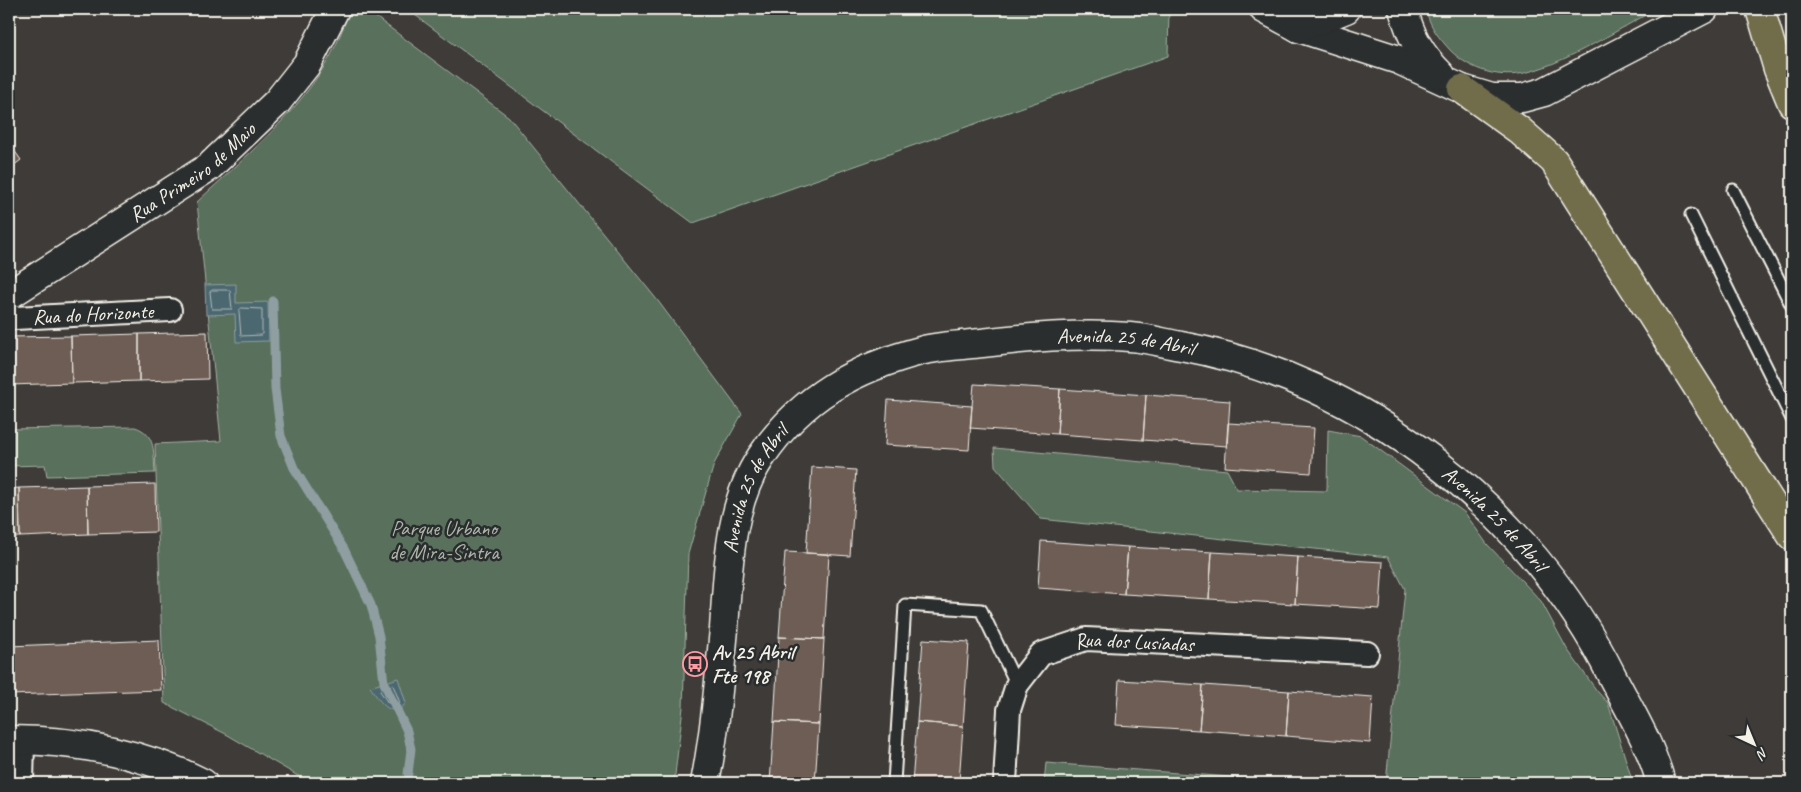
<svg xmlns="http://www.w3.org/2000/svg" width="1801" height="792" viewBox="0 0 1801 792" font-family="Caveat,sans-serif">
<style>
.green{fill:#586f5b;stroke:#a6b0a2}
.water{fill:#4c6771;stroke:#8f9ea1}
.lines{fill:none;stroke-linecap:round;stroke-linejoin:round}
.shore{stroke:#b1bab8;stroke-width:1}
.stream{stroke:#8f9ea1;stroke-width:9}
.building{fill:#6d5d54;stroke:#f4f1e8}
.lane-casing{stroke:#f4f1e8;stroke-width:15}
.street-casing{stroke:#f4f1e8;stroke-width:26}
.secondary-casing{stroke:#f4f1e8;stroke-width:31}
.highway-casing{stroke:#f4f1e8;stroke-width:31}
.lane{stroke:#2a2d2e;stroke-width:11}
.street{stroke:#2a2d2e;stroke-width:22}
.secondary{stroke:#2a2d2e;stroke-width:28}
.highway{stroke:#716d4b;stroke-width:28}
.labels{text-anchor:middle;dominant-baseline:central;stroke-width:5;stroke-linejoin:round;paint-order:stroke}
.street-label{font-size:21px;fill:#f4f1e8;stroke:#2a2d2e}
.park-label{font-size:21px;fill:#aeb6a9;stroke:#2a2d2e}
.poi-label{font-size:21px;font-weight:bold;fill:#f4f1e8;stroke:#2a2d2e;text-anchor:start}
</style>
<rect width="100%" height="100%" fill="#3e3b39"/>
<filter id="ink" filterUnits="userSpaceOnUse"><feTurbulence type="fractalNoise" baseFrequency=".02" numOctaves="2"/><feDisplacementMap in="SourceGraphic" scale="10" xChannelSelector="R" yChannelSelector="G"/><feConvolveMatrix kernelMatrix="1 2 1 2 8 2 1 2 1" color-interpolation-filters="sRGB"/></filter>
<g filter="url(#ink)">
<path class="green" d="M 351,9 L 365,9 L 509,117 L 658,301 L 742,414 L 714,464 L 688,554 L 683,707 L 674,783 L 310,783 L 226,734 L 164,703 L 155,444 L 221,441 L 197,202 C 245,157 299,113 331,55 C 339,40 344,24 351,9 Z
M 407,9 L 1169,9 L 1168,56 L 693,223 Z
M 1426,9 L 1657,9 C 1618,29 1570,61 1528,72 C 1501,80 1470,70 1451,51 C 1439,38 1429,26 1426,9 Z
M 135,427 C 157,434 153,454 155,473 L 47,476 L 45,465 L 9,466 L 9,429 Z
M 1328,430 L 1361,436 L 1465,513 L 1487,544 L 1541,601 L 1567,649 L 1597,691 L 1608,703 L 1633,783 L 1386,783 L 1405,589 L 1388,557 L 1041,519 L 995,466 L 994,448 L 1227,470 L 1237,489 L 1327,491 Z
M 1046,763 L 1309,783 L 1044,783 Z"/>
<path class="water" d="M 236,284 L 236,303 L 268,302 L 269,341 L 236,342 L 235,314 L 206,315 L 205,285 Z
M 398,678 L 406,703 L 399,711 C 385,712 378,698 370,687 Z"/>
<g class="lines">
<path class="shore" d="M 213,290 L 230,290 L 232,309 L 212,309 L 210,292 Z
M 242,308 L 262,309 L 262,335 L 241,336 L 239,311 Z
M 393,685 L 400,703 L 397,706 L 388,703 L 380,691 Z"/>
<path class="stream" d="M 273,301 L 275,389 L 281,436 L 294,468 L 344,549 L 371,605 L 379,636 L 384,683 L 407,731 L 411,749 L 408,774"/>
</g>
<path class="building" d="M 9,143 L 21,160 L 9,169 Z
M 207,332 L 208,379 L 139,381 L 139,334 Z
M 139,334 L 139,381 L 72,383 L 71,336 Z
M 71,336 L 72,383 L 9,385 L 9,337 Z
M 974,384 L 1060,389 L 1057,434 L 970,428 Z
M 1060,389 L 1146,395 L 1143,440 L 1057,434 Z
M 1146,395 L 1230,401 L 1227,446 L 1143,440 Z
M 888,400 L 972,406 L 969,450 L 885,445 Z
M 1228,423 L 1314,428 L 1311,473 L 1225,467 Z
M 812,467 L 856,470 L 850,556 L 806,553 Z
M 155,484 L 156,532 L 88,534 L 87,486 Z
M 87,486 L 88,534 L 20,537 L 19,488 Z
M 19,488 L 20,537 L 9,537 L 9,489 Z
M 1041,541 L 1128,547 L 1124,594 L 1038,588 Z
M 1128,547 L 1212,552 L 1209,599 L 1124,594 Z
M 785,552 L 829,554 L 824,639 L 779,637 Z
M 1212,552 L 1298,557 L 1295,604 L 1209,599 Z
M 1298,557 L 1383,562 L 1380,609 L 1295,604 Z
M 779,637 L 824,639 L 819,724 L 774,722 Z
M 923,639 L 969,642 L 963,726 L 917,722 Z
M 159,640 L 161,690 L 9,695 L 9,646 Z
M 1119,680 L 1203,685 L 1199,730 L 1116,725 Z
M 1203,685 L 1289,691 L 1286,736 L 1199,730 Z
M 1289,691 L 1373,697 L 1370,743 L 1286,736 Z
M 774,722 L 819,724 L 815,783 L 770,783 Z
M 917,722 L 963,726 L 959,783 L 912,783 Z"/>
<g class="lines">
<defs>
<path id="lane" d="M 1733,190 L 1792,306
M 1691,215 L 1792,419
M 894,783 L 905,605 L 981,610 L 1017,685"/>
<g id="street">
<path id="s1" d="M 15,318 L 170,310"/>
<path d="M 22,783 L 23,740"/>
<path id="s2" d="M 1005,783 L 1009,710 L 1017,685 L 1041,654 L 1086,639 L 1367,653"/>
</g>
<g id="secondary">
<path d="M 1264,9 L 1299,28 L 1399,60 L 1462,89 L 1492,98 L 1522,98 L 1544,92 L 1704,9"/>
<path d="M 1403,9 C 1411,37 1420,54 1441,75"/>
<path d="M 1299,28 L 1346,9"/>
<path id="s3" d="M 9,295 L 209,167 L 277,102 L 307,64 L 335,9"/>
<path d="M 9,740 C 75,740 143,753 203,783"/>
<path id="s4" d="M 705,783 C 715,732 719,681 724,629 C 728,573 728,506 761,457 C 801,397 854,368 924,350 C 942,346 963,345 982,343 C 1031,337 1080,333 1130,337 C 1147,338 1164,343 1181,346 C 1364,379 1529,510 1612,676 C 1630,711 1651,745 1661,783"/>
</g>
<path id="highway" d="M 1760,9 L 1778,69 L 1792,103
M 1462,89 L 1519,130 L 1554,161 L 1792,536"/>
</defs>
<use href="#lane" class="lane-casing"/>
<use href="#street" class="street-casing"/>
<use href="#secondary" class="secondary-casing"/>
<use href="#highway" class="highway-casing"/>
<use href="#lane" class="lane"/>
<use href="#street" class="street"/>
<use href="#secondary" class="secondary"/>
<use href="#highway" class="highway"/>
</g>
</g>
<defs>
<symbol id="bus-ring" viewBox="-11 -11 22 22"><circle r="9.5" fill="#2a2d2e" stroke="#ff9aa2" stroke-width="1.5"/><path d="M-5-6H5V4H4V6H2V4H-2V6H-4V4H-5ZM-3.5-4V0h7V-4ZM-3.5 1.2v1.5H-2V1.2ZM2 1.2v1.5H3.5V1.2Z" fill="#ff9aa2"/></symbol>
</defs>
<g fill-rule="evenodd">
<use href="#bus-ring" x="681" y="650" width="28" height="28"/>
</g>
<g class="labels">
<g class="street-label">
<text stroke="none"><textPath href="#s3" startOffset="221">Rua Primeiro de Maio</textPath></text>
<text stroke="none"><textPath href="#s1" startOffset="78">Rua do Horizonte</textPath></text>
<text stroke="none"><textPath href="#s4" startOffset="736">Avenida 25 de Abril</textPath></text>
<text stroke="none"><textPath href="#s4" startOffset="301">Avenida 25 de Abril</textPath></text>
<text stroke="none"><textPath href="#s4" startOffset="1156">Avenida 25 de Abril</textPath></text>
<text stroke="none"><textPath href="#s2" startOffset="234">Rua dos Lusíadas</textPath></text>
</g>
<g class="park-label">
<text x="444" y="528">Parque Urbano<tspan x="444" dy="24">de Mira-Sintra</tspan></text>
</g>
<g class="poi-label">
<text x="712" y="652">Av 25 Abril<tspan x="712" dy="24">Fte 198</tspan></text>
</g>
</g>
<rect width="1801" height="792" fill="none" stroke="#2a2d2e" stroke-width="30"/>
<rect x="15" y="15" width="1771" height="762" fill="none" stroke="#f4f1e8" stroke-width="2" filter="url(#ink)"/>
<g transform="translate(1754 744) rotate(136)" stroke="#2a2d2e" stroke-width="4" paint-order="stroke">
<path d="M0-4L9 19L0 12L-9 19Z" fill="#f4f1e8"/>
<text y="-8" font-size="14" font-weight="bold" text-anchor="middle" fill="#f4f1e8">N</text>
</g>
</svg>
